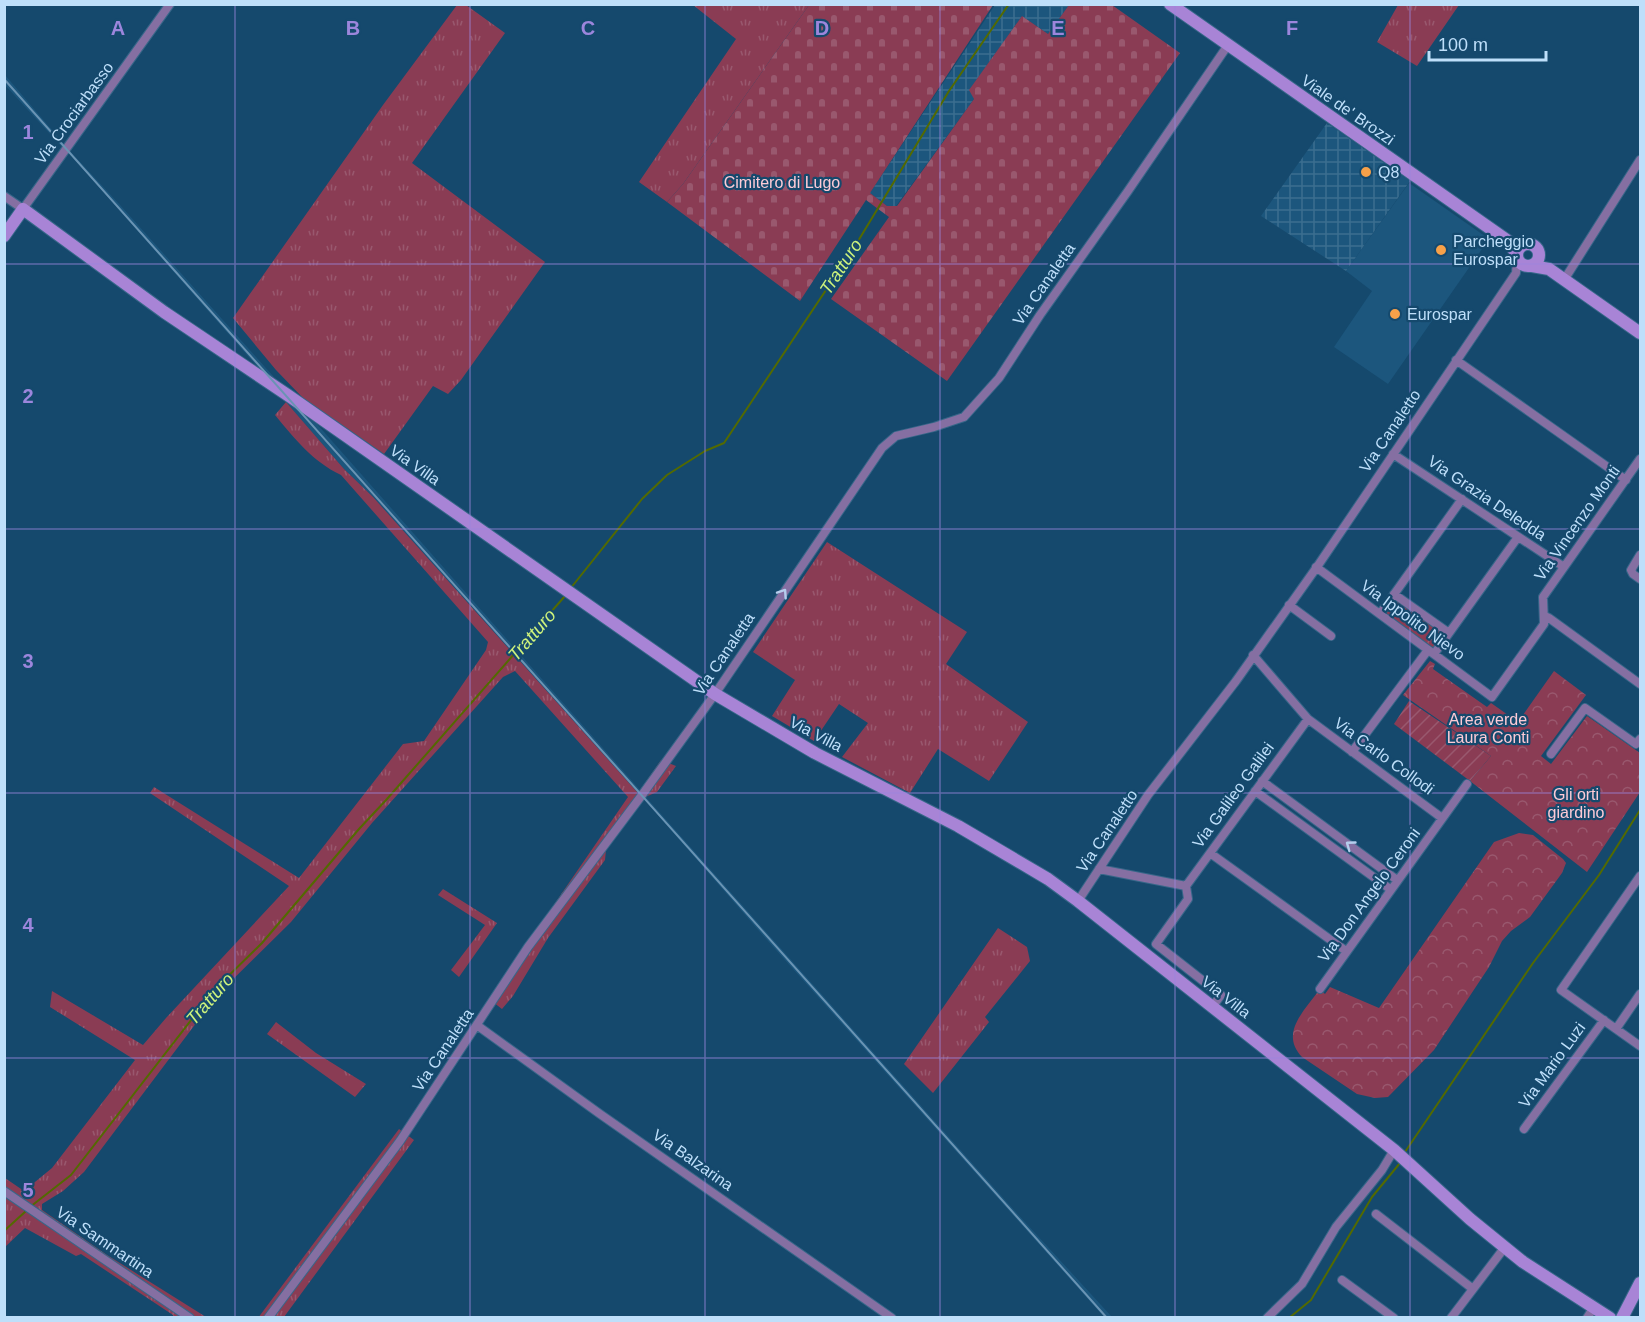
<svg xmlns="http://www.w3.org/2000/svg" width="1645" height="1322" viewBox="0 0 1645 1322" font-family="Arial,sans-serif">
  <defs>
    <pattern id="industrial-grid" width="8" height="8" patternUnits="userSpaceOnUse" patternTransform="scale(1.5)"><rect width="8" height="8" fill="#1c567d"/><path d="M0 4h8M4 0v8" fill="none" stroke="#3b6e90"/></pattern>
    <pattern id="grass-tufts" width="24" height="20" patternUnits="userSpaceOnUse" patternTransform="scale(1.5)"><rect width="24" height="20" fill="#8a3c54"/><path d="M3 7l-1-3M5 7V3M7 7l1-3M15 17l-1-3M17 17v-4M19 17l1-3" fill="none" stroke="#99586e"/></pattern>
    <pattern id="cemetery-stones" width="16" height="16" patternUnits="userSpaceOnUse" patternTransform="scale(1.5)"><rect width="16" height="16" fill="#8a3c54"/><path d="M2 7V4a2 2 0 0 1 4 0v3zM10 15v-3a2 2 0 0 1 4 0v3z" fill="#99586e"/></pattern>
    <pattern id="park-crowns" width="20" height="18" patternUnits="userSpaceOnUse" patternTransform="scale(1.5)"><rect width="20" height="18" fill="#8a3c54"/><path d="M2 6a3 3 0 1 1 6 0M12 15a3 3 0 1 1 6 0" fill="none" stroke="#99586e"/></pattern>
    <pattern id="garden-furrows" width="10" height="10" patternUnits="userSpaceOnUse" patternTransform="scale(1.5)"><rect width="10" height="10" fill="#8a3c54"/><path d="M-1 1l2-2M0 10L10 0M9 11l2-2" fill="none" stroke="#99586e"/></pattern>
  </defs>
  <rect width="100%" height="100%" fill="#15496d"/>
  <path fill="#1c567d" d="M5,75l59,69 -2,3 -57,-62z
    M70,151l50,54 162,181 -14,-7 -199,-226z
    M1409,183l80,56 -101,145 -54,-37 38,-56 -26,-20z
    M286,402l31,22 323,366 -2,3 -265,-296 -29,-28z
    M645,796l369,414 98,107h-8l-344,-385 -117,-134z"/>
  <path fill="url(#industrial-grid)" d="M995,5h74l-21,29 -26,-18 -52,73 4,10 -78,107h-9l-17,-13z
    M1327,123l83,58 -64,90 -85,-55z"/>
  <path fill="url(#grass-tufts)" d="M457,5h9l39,28 -93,130 133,99 -84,118 -13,14 -15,-8 -49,68 -81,-56 -27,-28 -43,-52 150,-213z
    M693,5h116l-126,179 -16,18 -28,-20 97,-143z
    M1398,5h61l-42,61 -40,-24z
    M286,402l58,67 29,28 265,296 23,-33 15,6 -19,26 -14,6 -37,52 -1,10 -57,78 -35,58 -11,13 -13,-10 139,-202 -113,-126 -12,6 -131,146 -81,99 -73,72 -134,178 -21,19 -21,13v6l65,45 99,62h-33v-2l-92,-61 -5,2 -51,-28 -20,19v-69l19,13 28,-23 83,-108 -85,-53 2,-16 91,54 23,-27 123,-132 -139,-93 4,-6 145,91 104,-134 21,-3 62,-91 2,-8 -147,-167c-29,-14 -46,-36 -66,-60z
    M827,542l140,90 -21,32 82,58 -39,59 -51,-32 -28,44 -68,-36 26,-34 -29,-19 -25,37 -42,-25 23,-36 -42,-28z
    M443,889l54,34 -38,54 -8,-7 34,-45 -47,-30z
    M998,928l29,19 3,14 -45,56 4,5 -56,71 -29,-29z
    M276,1022l40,31 50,31 -11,13 -88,-63z
    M399,1129l15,11 -130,177 -26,1z"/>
  <path fill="url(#cemetery-stones)" d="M993,5l-123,188 17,13h10l77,-107 -5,-9 53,-74 26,18 21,-29h43l68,48 -233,328 -116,-82 58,-82 -23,-17 -66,101 -133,-99 16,-18 126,-179z"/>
  <path fill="url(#park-crowns)" d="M1395,597l52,37 -12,15 -50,-37z
    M1430,661l5,3 -2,5 54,38 4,-4 27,19 36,-51 32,24 -45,61 10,8 36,-48 53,37v39l-53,80 -117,-91 21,-25 -88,-61z
    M1519,833l14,2 30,24 3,4 -4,10 -32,44 -19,14 -9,10 -13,26 -55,83 -46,47 -13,1 -18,-4 -55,-37c-23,-24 3,-47 18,-68l5,5 5,-7 49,21 115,-166z"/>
  <path fill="url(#garden-furrows)" d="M1409,701l82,55 -21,25 -76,-57z"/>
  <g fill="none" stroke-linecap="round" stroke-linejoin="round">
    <path stroke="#536a00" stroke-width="2" d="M570,589l72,-90 25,-24 38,-24 19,-8 128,-192 97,-160 60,-87
      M1405,1152l128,-189 66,-88 41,-65
      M30,1207l41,-32 145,-187 46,-45 97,-114 28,-30 178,-203
      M4,1231l22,-20
      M1289,1318l22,-18 61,-103 28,-34"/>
    <g stroke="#376789" stroke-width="10">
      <path id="street" d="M4,196l19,13 147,-205
        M1564,280l76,-120
        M1456,360l170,120
        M1393,454l171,113
        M1640,555l-9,15 2,4 7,5
        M1316,567l176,130 52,-73 -1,-27 97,-138
        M1394,594l55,39
        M1289,605l42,31
        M1380,614l82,-115
        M1545,616l4,2 91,66
        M1434,654l84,-117
        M1253,655l55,64 134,99
        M1352,752l76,-102
        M1551,754l34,-46 51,36 4,-5
        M1262,781l135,99
        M1255,791l135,98
        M1210,853l136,98
        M1099,869l87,17 122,-167
        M1640,876l-79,114 79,56
        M1186,886l2,13 -32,45 65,51 -9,12
        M1078,901l70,-106 88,-114 83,-117 197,-291 1,-14
        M1320,989l147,-205
        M478,1026l122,88 292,204
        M1616,1029l24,-35
        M1524,1129l80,-109
        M4,1191l186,127
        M1376,1214l97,75
        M1342,1280l52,38
        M268,1318l132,-177 128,-194 114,-152 73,-101 167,-246 14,-12 38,-9 30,-10 35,-39 41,-63 88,-124 100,-146
        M1267,1318l35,-34 34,-57 46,-57 12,-20
        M1451,1318l54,-71
        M1587,1318l7,-11"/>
    </g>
    <g stroke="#376789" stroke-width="14">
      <path id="secondary" d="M1170,4l338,237 9,14
        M4,236l19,-27 141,103 125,84 426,298 100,59 143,73 90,53 30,22 316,249 76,69 53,43 87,56
        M1517 255a11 11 0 1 1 22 0a11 11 0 1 1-22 0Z
        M1532,266l17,3 91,64
        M1622,1318l18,-35"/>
    </g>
    <use href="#street" stroke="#856fa2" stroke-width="8"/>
    <use href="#secondary" stroke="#a884d6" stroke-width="12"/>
    <path stroke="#6a94b4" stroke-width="2" d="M4,79l1103,1239"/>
  </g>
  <defs><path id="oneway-chevron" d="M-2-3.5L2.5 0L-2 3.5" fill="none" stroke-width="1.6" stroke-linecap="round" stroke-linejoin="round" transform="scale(1.5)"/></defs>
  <g stroke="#b5ceed">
    <use href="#oneway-chevron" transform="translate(783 593) rotate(-56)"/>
    <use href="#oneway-chevron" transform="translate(1350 845) rotate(-144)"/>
  </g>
  <path fill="none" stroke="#9c86dc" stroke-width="1.5" stroke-opacity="0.55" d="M235,4v1314M470,4v1314M705,4v1314M940,4v1314M1175,4v1314M1410,4v1314M4,264h1636M4,529h1636M4,793h1636M4,1058h1636"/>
  <g fill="#f7a149" stroke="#15496d" stroke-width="2">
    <circle cx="1366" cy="172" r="6"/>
    <circle cx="1441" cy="250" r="6"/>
    <circle cx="1395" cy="314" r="6"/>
  </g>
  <g text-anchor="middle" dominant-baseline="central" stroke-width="4.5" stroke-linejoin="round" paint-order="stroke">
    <g font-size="16" fill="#bedffa" stroke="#15496d">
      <text transform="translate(1348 110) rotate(35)">Viale de' Brozzi</text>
      <text transform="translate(74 113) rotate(-54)">Via Crociarbasso</text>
      <text transform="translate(1044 284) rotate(-55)">Via Canaletta</text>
      <text transform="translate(1390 431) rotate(-56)">Via Canaletto</text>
      <text transform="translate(415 465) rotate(35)">Via Villa</text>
      <text transform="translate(1487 498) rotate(34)">Via Grazia Deledda</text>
      <text transform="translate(1577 523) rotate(-55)">Via Vincenzo Monti</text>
      <text transform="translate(1413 620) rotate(36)">Via Ippolito Nievo</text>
      <text transform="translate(724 654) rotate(-56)">Via Canaletta</text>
      <text transform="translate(816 734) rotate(28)">Via Villa</text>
      <text transform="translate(1384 756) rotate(36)">Via Carlo Collodi</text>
      <text transform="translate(1233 795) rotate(-54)">Via Galileo Galilei</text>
      <text transform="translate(1107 831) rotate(-56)">Via Canaletto</text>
      <text transform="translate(1369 895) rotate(-54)">Via Don Angelo Ceroni</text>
      <text transform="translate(1226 997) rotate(38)">Via Villa</text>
      <text transform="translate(443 1050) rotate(-56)">Via Canaletta</text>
      <text transform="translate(1552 1065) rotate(-54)">Via Mario Luzi</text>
      <text transform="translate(693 1160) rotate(35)">Via Balzarina</text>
      <text transform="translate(105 1242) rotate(34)">Via Sammartina</text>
    </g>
    <g font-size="16" fill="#bedffa" stroke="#15496d" text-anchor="start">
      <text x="1378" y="172">Q8</text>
      <text x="1453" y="241">Parcheggio<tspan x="1453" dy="18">Eurospar</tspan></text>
      <text x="1407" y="314">Eurospar</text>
    </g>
    <g font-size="16" fill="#fecbd6" stroke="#15496d">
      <text x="782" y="182">Cimitero di Lugo</text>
      <text x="1488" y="719">Area verde<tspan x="1488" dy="18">Laura Conti</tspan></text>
      <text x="1576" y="794">Gli orti<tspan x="1576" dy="18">giardino</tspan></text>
    </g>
    <g font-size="18" font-style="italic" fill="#cef37c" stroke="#15496d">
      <text transform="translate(841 267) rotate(-57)">Tratturo</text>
      <text transform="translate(532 635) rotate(-49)">Tratturo</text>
      <text transform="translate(210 999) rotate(-49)">Tratturo</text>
    </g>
  </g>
  <g font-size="20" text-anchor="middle" font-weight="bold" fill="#9c86dc" stroke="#15496d" stroke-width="4.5" stroke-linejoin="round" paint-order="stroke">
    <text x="118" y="35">A</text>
    <text x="353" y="35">B</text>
    <text x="588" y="35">C</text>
    <text x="822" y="35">D</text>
    <text x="1058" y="35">E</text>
    <text x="1292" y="35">F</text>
    <text x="28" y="139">1</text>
    <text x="28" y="403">2</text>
    <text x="28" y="668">3</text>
    <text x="28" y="932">4</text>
    <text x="28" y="1197">5</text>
  </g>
  <rect width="1645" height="1322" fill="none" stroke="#bedffa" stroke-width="12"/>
  <path d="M1429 51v9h117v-9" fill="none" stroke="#bedffa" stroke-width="3"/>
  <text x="1438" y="51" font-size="18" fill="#bedffa" stroke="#15496d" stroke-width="4.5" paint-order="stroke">100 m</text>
</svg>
